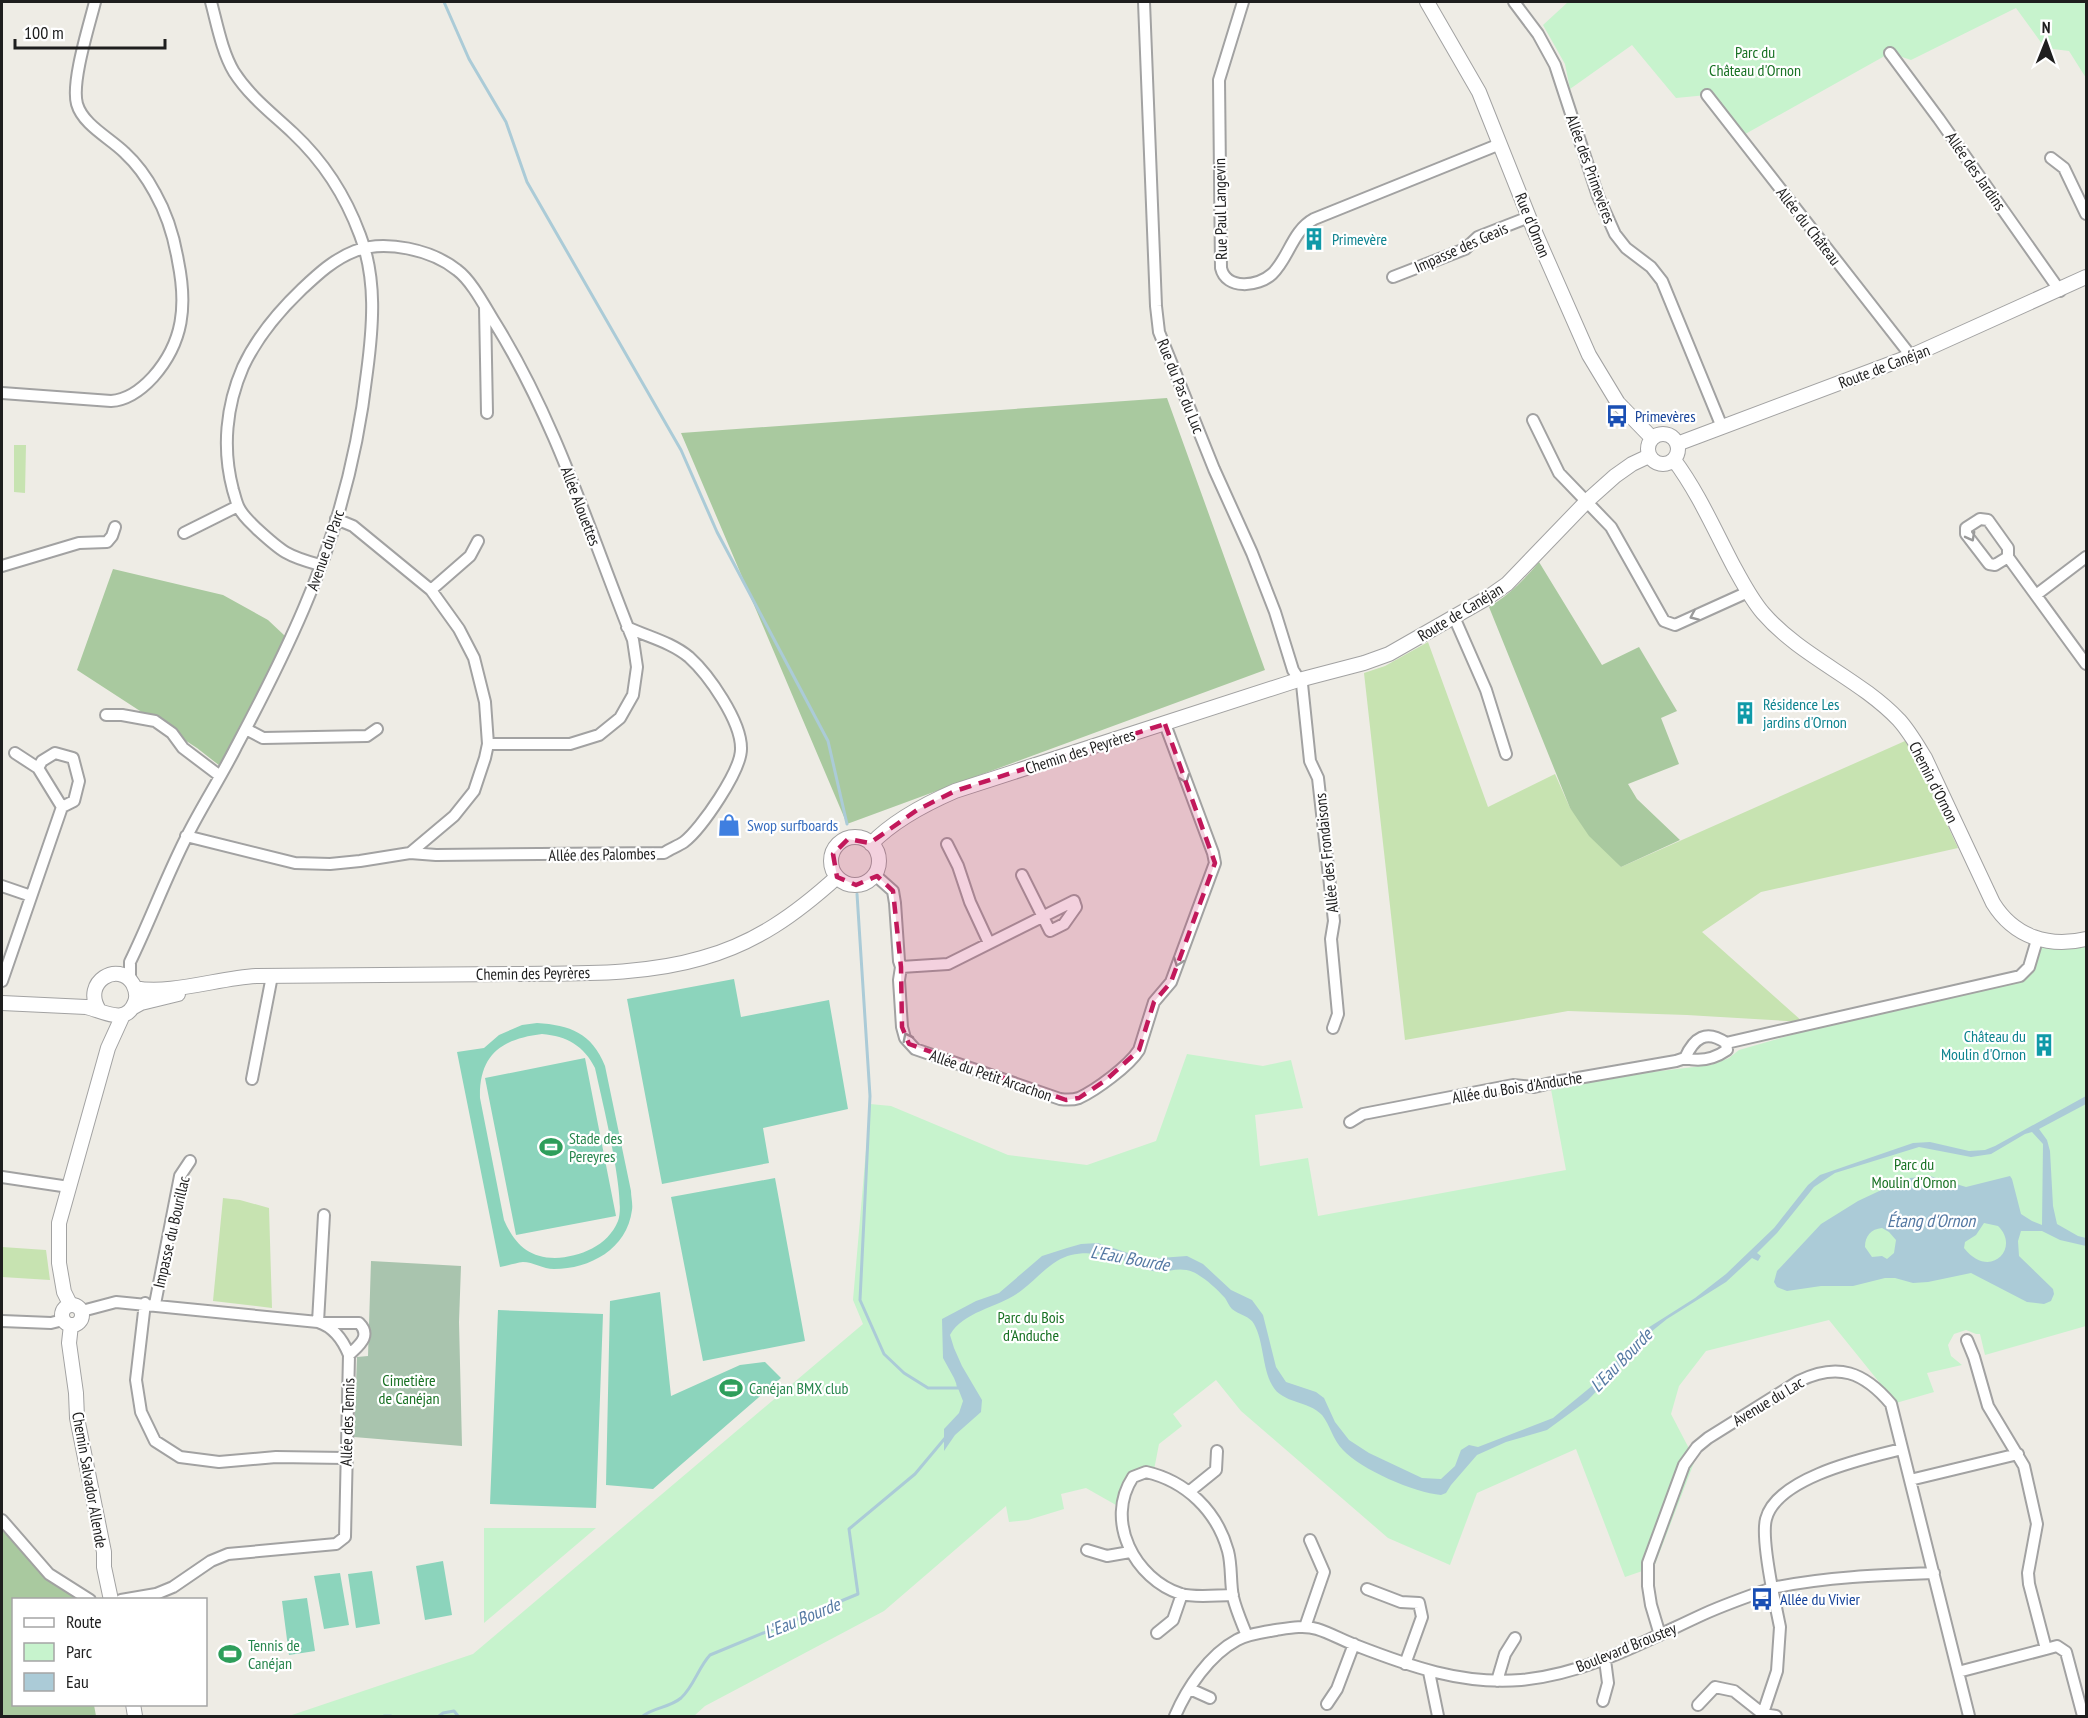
<svg xmlns="http://www.w3.org/2000/svg" width="2088" height="1718" viewBox="0 0 2088 1718" font-family="'PT Sans Narrow',sans-serif">
  <rect width="100%" height="100%" fill="#eeece5"/>
  <path fill="#c7e3b1" d="M14,445h12l-1,48 -11,-1z
    M1428,642l60,165 67,-33 15,34 51,59 284,-126 7,8 46,99 -197,44 -59,40 101,90 -116,-7 -119,-4 -163,29 -41,-367 21,-7z
    M223,1198l17,2 29,8 3,100 -59,-7z
    M2,1247l44,3 4,30 -48,-3z"/>
  <path fill="#a9c99f" d="M1167,398l98,272 -418,154 -166,-391z
    M1539,562l63,103 37,-18 38,64 -16,7 18,46 -51,20 9,15 43,41 -59,27 -32,-31 -19,-28 -81,-201c20,-12 35,-27 50,-45z
    M113,569l110,26 45,25 17,16 -35,74 -30,56 -23,-18 -120,-78z
    M2,1520l23,29 65,50 -76,1v104l80,1 2,11h-94z"/>
  <path fill="#a9c4ae" d="M371,1261l90,5 -2,56 3,124 -108,-9 3,-80 11,-1z"/>
  <path fill="#c7f3cd" d="M1568,2h518v76l-17,-27 -24,-3 -29,-40 -105,52 -21,-7 -150,84 -33,-42 -31,3 -44,-53 -62,44 -5,-25 -22,-39z
    M2086,939v343l-1,12 1,32 -101,29 -5,-21h-4l-10,-4 -12,4 -6,11 3,11 11,9 -35,8 7,19 -38,11 -67,-83 -123,31 -27,35 -8,28 24,46 -41,107 -29,10 -49,-128 -99,44 -27,72 -62,-27 -147,-127 -25,-31 -43,34 9,12 -23,18 -5,26 -15,3 -16,30 -7,2 -30,-17 -25,6 3,15 -36,11 -19,2 -3,-16 -122,105 -179,95 -11,10h-405l184,-62 390,-330 -10,-24 17,-196 21,2 117,49 79,10 69,-24 31,-87 76,12 28,-6 12,48 -48,7 5,51 48,-8 10,58 248,-46 -16,-86 161,-19 18,-7 10,-8 73,-21 208,-53 16,-29z
    M484,1528h112l-112,95z"/>
  <path fill="#8cd4bc" fill-rule="evenodd" d="M734,979l7,38 88,-17 19,109 -85,19 6,35 -107,21 -35,-185z
    M537,1023c33,2 55,10 68,43l26,125c0,6 2,13 1,19 -5,39 -42,59 -78,59 -11,0 -21,-7 -31,-7 -8,1 -16,4 -23,5l-43,-215 27,-4 15,-13 23,-10zM542,1034c25,2 42,12 53,34 6,28 32,132 23,153 -10,25 -38,36 -63,37 -27,0 -41,-15 -51,-38l-24,-122c-1,-43 21,-59 62,-64z
    M585,1058l31,158 -100,19 -31,-157z
    M775,1178l30,163 -102,20 -32,-164z
    M660,1292l11,104 69,-31 25,-3 16,16 -128,111 -47,-4 4,-184z
    M498,1310l105,4 -7,194 -106,-4z
    M443,1561l9,54 -27,5 -9,-54z
    M372,1571l8,53 -24,4 -8,-54z
    M340,1573l9,52 -25,4 -10,-53z
    M307,1598l8,53 -26,4 -7,-54z"/>
  <path fill="#abcbd7" fill-rule="evenodd" d="M2086,1096v8l-47,25 8,11 3,11 3,55 4,18 21,12 8,2v8l-26,-6 -18,-9h-21l-3,10 1,15 34,33 1,5 -3,7 -7,3 -17,-2 -56,-29 -43,9 -15,1 -18,-5h-10l-32,8h-32l-34,5 -10,-4 -3,-5 3,-11 44,-47 37,-23 34,-16 18,-7 20,-2 36,11 44,-11 2,3 9,35 11,7 10,4 1,-81 -11,-12 -7,2 -34,20 -20,3 -52,-10 -84,26 -21,14 -37,46 -20,20 4,3 -3,5 -6,-3 -26,24 -59,37 -26,21 -23,29 -30,31 -41,30 -41,12 -29,13 -26,30 -5,8 -5,2c-26,-2 -81,-26 -98,-45 -10,-10 -13,-25 -21,-35 -14,-15 -40,-11 -50,-30 -10,-18 -8,-43 -18,-61 -4,-8 -15,-9 -22,-15 -3,-3 -5,-8 -7,-11 -8,-9 -18,-18 -28,-24 -19,-11 -31,2 -48,-4 -28,-11 -64,-26 -92,-9 -13,8 -23,20 -35,29 -22,18 -58,20 -72,45l4,13 8,18 20,34 -1,12 -26,23 -11,16v-22l15,-16 4,-12 -9,-23 -11,-20 -1,-39 34,-18 23,-8 43,-37 25,-8 14,-4 17,-1 48,16 41,-3 16,8 28,26 21,10 11,15 13,52 10,15 30,10 8,6 11,24 14,18 20,13 53,25 19,1 14,-13 6,-16 8,-5 9,2 75,-29 45,-37 45,-50 52,-33 31,-24 48,-46 34,-43 12,-10 93,-32 17,-1 39,9 16,-1 10,-4zM1984,1223l14,3c23,22 -8,55 -34,22l1,-6 11,-7zM1882,1228l7,4 7,8 -2,13 -7,6 -5,-3 -10,1 -7,-10c0,-11 6,-18 17,-19z"/>
  <g fill="none" stroke-linecap="round" stroke-linejoin="round">
    <path stroke="#abcbd7" stroke-width="3" d="M444,2l25,57 37,63 21,60 154,268 36,82 111,209 19,83
      M857,894l13,202 -10,204 24,54 20,19 24,15h31l-1,-3
      M384,1716h7
      M439,1716l4,-3 11,-2 4,5
      M643,1716c11,-9 26,-8 38,-18 13,-12 17,-30 29,-43l148,-61 -9,-65 66,-55 31,-37"/>
    <g stroke="#a2a2a2" stroke-width="14">
      <path id="minor" d="M1144,2l12,304 3,26 55,137 38,84 23,59 18,58 9,14 8,77 8,17 16,143 -3,18 7,75 -5,14
        M1243,2l-24,78 2,188c5,22 37,19 51,6 17,-16 20,-43 42,-55l186,-75
        M1514,2l24,32 17,31 43,131 17,38 11,14 25,19 11,14 60,146
        M1890,53l49,66 121,172
        M1707,95l204,261
        M2051,158l13,10 22,46
        M1393,277l72,-28 13,-12 51,-20
        M485,307l2,106
        M2,393l109,8c17,-1 31,-12 42,-24 31,-35 34,-72 25,-116 -4,-24 -11,-47 -23,-68 -8,-15 -18,-29 -30,-40 -15,-15 -42,-28 -48,-49 -6,-22 12,-78 18,-102
        M1533,420l26,53 52,54 53,94 11,4 73,-33
        M184,533l54,-27
        M2008,557l-13,8 -6,-1 -23,-30v-6l14,-9 8,1 20,28v9l78,107
        M320,565c-33,-9 -38,-13 -63,-36 -7,-7 -14,-13 -18,-21 -3,-6 -4,-12 -6,-18 -11,-41 -7,-84 10,-123 14,-30 36,-56 59,-78 16,-15 32,-30 53,-38 30,-12 77,-1 102,19 15,11 28,37 38,53 61,98 95,210 138,317l4,27 -4,28 -13,23 -21,17 -29,9h-82
        M2,566l77,-23 28,-1 5,-6 3,-9
        M431,590l39,-34 8,-15
        M2036,595l50,-38
        M1454,617l32,73 20,64
        M106,715h16l33,6 17,12 11,15 37,28
        M246,729l17,9 104,-2 10,-7
        M15,753l23,15
        M186,836l109,27 35,1 30,-3 50,-8 44,-37 20,-25 11,-33 3,-14 -3,-42 -11,-44 -15,-29 -28,-39 -78,-64 -17,-7
        M947,844l11,22 12,36 19,41
        M410,853l26,2 228,-2c6,-4 14,-7 20,-11 17,-13 58,-72 57,-94 0,-27 -32,-73 -52,-91 -18,-15 -41,-20 -62,-30
        M875,875l18,16 2,12 4,58 2,6 -2,13 3,47 3,11 10,11 145,50c7,1 13,1 19,-1 17,-8 50,-32 60,-48l15,-48 17,-20 44,-119 -2,-10 -48,-129
        M2,886l29,10
        M901,967l47,-3 126,-63 2,6 -12,17 -14,7 -28,-56
        M130,980v-18c20,-41 36,-85 57,-126 15,-30 34,-59 49,-89 24,-45 48,-92 68,-139 32,-74 54,-156 63,-236 6,-46 10,-93 -7,-137 -14,-38 -37,-74 -67,-102 -20,-19 -43,-36 -59,-61 -12,-20 -17,-48 -23,-70
        M2,981l60,-174 12,-6 5,-20 -6,-23 -18,-5 -13,8 -4,7 24,39
        M1685,1058c9,-20 21,-29 41,-15l294,-67 9,-9 8,-27
        M1685,1058c15,4 29,1 42,-8l-1,-7
        M252,1079l20,-103
        M1350,1122l13,-8 150,-29 21,2 21,-5 121,-21 9,-3
        M2,1177l67,10
        M145,1303l-9,77 5,32 14,29 25,16 39,5 57,-5 69,1
        M155,1304l25,-128 10,-15
        M82,1311l34,-9 202,20c16,5 25,18 31,33l-4,182 -9,7 -108,10 -17,7 -38,26 -17,7 -35,6
        M2,1321l49,2 12,-3
        M318,1322l6,-107
        M323,1323h36c13,13 0,22 -10,32
        M1967,1340l7,17 14,49 36,60 13,58 -9,49 1,11 17,65 11,-3 9,6 17,64 3,-1
        M1902,1449c-36,9 -125,28 -136,70 -4,15 3,53 6,69 53,-11 107,-13 162,-15
        M1910,1480l108,-26
        M1190,1491l26,-21 1,-19
        M2,1520l47,54 41,26
        M1087,1550l20,6 23,-4
        M1367,1589l34,13 18,1 3,14 -17,47
        M1233,1595c-16,0 -37,3 -52,-1 -46,-15 -77,-73 -48,-117l13,-5c40,9 71,39 82,79 4,15 2,31 5,46 3,13 9,26 14,39
        M1305,1627l19,-55 -14,-32
        M1157,1633l16,-13 9,-26
        M1660,1635l-9,-30 -3,-19v-23l36,-98 13,-18 11,-9 91,-57c39,-19 65,-9 92,23l78,312
        M1429,1672l9,44
        M1958,1672l88,-23
        M1497,1681l8,-27 10,-16
        M1190,1689l20,9
        M1603,1701l5,-18 -3,-23
        M1327,1704l10,-15 17,-45
        M1698,1705l17,-18 19,4 29,23 13,2
        M1175,1716c12,-28 34,-61 62,-76 11,-6 27,-8 39,-10 13,-2 28,-5 41,-1 13,4 25,11 38,16 54,21 107,40 166,35 66,-6 124,-39 183,-66 22,-10 45,-18 68,-26l8,39 -3,44 -15,45"/>
    </g>
    <g stroke="#a2a2a2" stroke-width="16">
      <path id="tertiary" d="M1427,2l52,90 55,138 55,125 29,48 34,35
        M1648 449a15 15 0 1 1 30 0a15 15 0 1 1-30 0Z
        M1677,444l234,-88 175,-79
        M1674,460c24,32 41,71 60,107 9,16 17,32 29,46 38,44 96,65 136,107 10,11 18,25 26,38l68,145c21,34 56,45 93,36
        M831 861a24 24 0 1 1 48 0a24 24 0 1 1-48 0Z
        M871,844c23,-24 54,-40 84,-53l340,-110 69,-18 25,-9 98,-56 20,-14 80,-83 28,-25 17,-12 17,-8
        M135,988c35,7 84,-10 121,-12 85,-1 170,-2 255,-2 63,-1 130,2 191,-16 54,-15 94,-44 135,-81
        M2,1003l84,4c16,3 40,20 49,-5 2,-5 1,-12 -2,-18 -14,-24 -52,-2 -34,26
        M132,1008l9,-5 37,-9
        M70,1304l-6,-12 -5,-29v-40l49,-175 15,-33
        M62 1315a10 10 0 1 1 20 0a10 10 0 1 1-20 0Z
        M71,1325l-2,18 7,50 1,25 27,134v15l7,33
        M133,1704l2,12"/>
    </g>
    <use href="#minor" stroke="#fff" stroke-width="10"/>
    <use href="#tertiary" stroke="#fff" stroke-width="14"/>
  </g>
  <defs><path id="oneway-chevron" d="M-2-3.5L2.5 0L-2 3.5" fill="none" stroke-width="1.6" stroke-linecap="round" stroke-linejoin="round" transform="scale(1.5)"/></defs>
  <g stroke="#9a9a9a">
    <use href="#oneway-chevron" transform="translate(1971 537) rotate(62)"/>
    <use href="#oneway-chevron" transform="translate(1694 616) rotate(156)"/>
    <use href="#oneway-chevron" transform="translate(1185 779) rotate(69)"/>
    <use href="#oneway-chevron" transform="translate(1178 962) rotate(110)"/>
    <use href="#oneway-chevron" transform="translate(907 1037) rotate(-117)"/>
  </g>
  <path fill="#c2185b" fill-opacity="0.2" stroke="#c2185b" stroke-width="4.5" stroke-dasharray="12 8" stroke-linejoin="round" d="M1165,724l50,139 -44,119 -17,20 -15,48 -33,30 -27,18 -13,2 -157,-56 -7,-17 -1,-60 -8,-76 -16,-15 -21,9 -19,-8 -4,-23 15,-15 22,4 47,-33 38,-19z"/>
  <defs>
    <g id="building-bare" transform="scale(1.8)"><path d="M-4-6H4V6H1V3H-1V6H-4ZM-2.5-4.3h1.7v1.8h-1.7ZM.8-4.3h1.7v1.8H.8ZM-2.5-1h1.7V.8h-1.7ZM.8-1h1.7V.8H.8Z" fill="#0f9aa8" stroke="#fff" stroke-width="2.5" paint-order="stroke"/></g>
    <g id="bus-bare" transform="scale(1.8)"><path d="M-5-6H5V4H4V6H2V4H-2V6H-4V4H-5ZM-3.5-4V0h7V-4ZM-3.5 1.2v1.5H-2V1.2ZM2 1.2v1.5H3.5V1.2Z" fill="#1a4fb4" stroke="#fff" stroke-width="2.5" paint-order="stroke"/></g>
    <g id="shop-bare" transform="scale(1.8)"><path d="M-5-2.5h2.3a2.7 3.5 0 0 1 5.4 0H5L5.5 6h-11ZM-1.5-2.5h3a1.5 2.3 0 0 0-3 0Z" fill="#3f7fe0" stroke="#fff" stroke-width="2.5" paint-order="stroke"/></g>
    <g id="stadium-bare" transform="scale(1.8)"><path d="M0-5a6.5 5 0 1 0 0 10a6.5 5 0 1 0 0-10ZM-3.5-1.8h7v3.6h-7Z" fill="#2e9e5b" stroke="#fff" stroke-width="2.5" paint-order="stroke"/></g>
  </defs>
  <g fill-rule="evenodd">
    <use href="#building-bare" x="1314" y="239"/>
    <use href="#bus-bare" x="1617" y="416"/>
    <use href="#building-bare" x="1745" y="713"/>
    <use href="#shop-bare" x="729" y="825"/>
    <use href="#building-bare" x="2044" y="1045"/>
    <use href="#stadium-bare" x="551" y="1147"/>
    <use href="#stadium-bare" x="731" y="1388"/>
    <use href="#bus-bare" x="1762" y="1599"/>
    <use href="#stadium-bare" x="230" y="1654"/>
  </g>
  <g text-anchor="middle" dominant-baseline="central" stroke-width="4.5" stroke-linejoin="round" paint-order="stroke">
    <g font-size="16" fill="#187123" stroke="#fff">
      <text x="1755" y="52">Parc du<tspan x="1755" dy="18">Château d'Ornon</tspan></text>
      <text x="1914" y="1164">Parc du<tspan x="1914" dy="18">Moulin d'Ornon</tspan></text>
      <text x="1031" y="1317">Parc du Bois<tspan x="1031" dy="18">d'Anduche</tspan></text>
      <text x="409" y="1380">Cimetière<tspan x="409" dy="18">de Canéjan</tspan></text>
    </g>
    <g font-size="16" fill="#1e1e1e" stroke="#fff">
      <text transform="translate(1591 169) rotate(70)">Allée des Primevères</text>
      <text transform="translate(1976 171) rotate(55)">Allée des Jardins</text>
      <text transform="translate(1220 209) rotate(-91)">Rue Paul Langevin</text>
      <text transform="translate(1533 225) rotate(68)">Rue d'Ornon</text>
      <text transform="translate(1809 226) rotate(52)">Allée du Château</text>
      <text transform="translate(1461 247) rotate(-24)">Impasse des Geais</text>
      <text transform="translate(1884 366) rotate(-21)">Route de Canéjan</text>
      <text transform="translate(1181 386) rotate(68)">Rue du Pas du Luc</text>
      <text transform="translate(581 506) rotate(69)">Allée Alouettes</text>
      <text transform="translate(325 550) rotate(-71)">Avenue du Parc</text>
      <text transform="translate(1460 612) rotate(-31)">Route de Canéjan</text>
      <text transform="translate(1080 751) rotate(-18)">Chemin des Peyrères</text>
      <text transform="translate(1934 782) rotate(63)">Chemin d'Ornon</text>
      <text transform="translate(1326 853) rotate(-96)">Allée des Frondaisons</text>
      <text transform="translate(602 854) rotate(-1)">Allée des Palombes</text>
      <text transform="translate(533 973) rotate(-1)">Chemin des Peyrères</text>
      <text transform="translate(991 1075) rotate(19)">Allée du Petit Arcachon</text>
      <text transform="translate(1517 1087) rotate(-9)">Allée du Bois d'Anduche</text>
      <text transform="translate(171 1232) rotate(-77)">Impasse du Bourillac</text>
      <text transform="translate(1768 1401) rotate(-31)">Avenue du Lac</text>
      <text transform="translate(347 1422) rotate(-88)">Allée des Tennis</text>
      <text transform="translate(90 1480) rotate(80)">Chemin Salvador Allende</text>
      <text transform="translate(1626 1647) rotate(-22)">Boulevard Broustey</text>
    </g>
    <g font-size="16" fill="#0d838f" stroke="#fff" text-anchor="start">
      <text x="1332" y="239">Primevère</text>
      <text x="1763" y="704">Résidence Les<tspan x="1763" dy="18">jardins d'Ornon</tspan></text>
      <text x="2026" y="1036" text-anchor="end">Château du<tspan x="2026" dy="18">Moulin d'Ornon</tspan></text>
    </g>
    <g font-size="16" fill="#164399" stroke="#fff" text-anchor="start">
      <text x="1635" y="416">Primevères</text>
      <text x="1780" y="1599">Allée du Vivier</text>
    </g>
    <g font-size="16" fill="#366cbe" stroke="#fff" text-anchor="start">
      <text x="747" y="825">Swop surfboards</text>
    </g>
    <g font-size="16" fill="#27864d" stroke="#fff" text-anchor="start">
      <text x="569" y="1138">Stade des<tspan x="569" dy="18">Pereyres</tspan></text>
      <text x="749" y="1388">Canéjan BMX club</text>
      <text x="248" y="1645">Tennis de<tspan x="248" dy="18">Canéjan</tspan></text>
    </g>
    <g font-size="18" font-style="italic" fill="#5579a3" stroke="#fff">
      <text x="1931" y="1220">Étang d'Ornon</text>
      <text transform="translate(1130 1258) rotate(10)">L'Eau Bourde</text>
      <text transform="translate(1621 1360) rotate(-46)">L'Eau Bourde</text>
      <text transform="translate(802 1618) rotate(-22)">L'Eau Bourde</text>
    </g>
  </g>
  <rect width="2088" height="1718" fill="none" stroke="#1e1e1e" stroke-width="6"/>
  <rect x="12" y="1598" width="195" height="108" fill="#ffffff" stroke="#a5a5a5" stroke-width="1.5"/>
  <rect x="24" y="1618" width="30" height="9" fill="#ffffff" stroke="#a5a5a5" stroke-width="1.5"/>
  <text x="66" y="1628" font-size="18" fill="#1e1e1e">Route</text>
  <rect x="24" y="1643" width="30" height="18" fill="#c7f3cd" stroke="#a5a5a5" stroke-width="1.5"/>
  <text x="66" y="1658" font-size="18" fill="#1e1e1e">Parc</text>
  <rect x="24" y="1673" width="30" height="18" fill="#abcbd7" stroke="#a5a5a5" stroke-width="1.5"/>
  <text x="66" y="1688" font-size="18" fill="#1e1e1e">Eau</text>
  <g transform="translate(2046 42) rotate(1)" stroke="#ffffff" stroke-width="4.5" paint-order="stroke">
  <path d="M0-4.5L10 22L0 15L-10 22Z" fill="#1e1e1e"/>
  <text y="-9" font-size="16" font-weight="bold" text-anchor="middle" fill="#1e1e1e">N</text>
  </g>
  <path d="M15 39v9h150v-9" fill="none" stroke="#1e1e1e" stroke-width="3"/>
  <text x="24" y="39" font-size="18" fill="#1e1e1e" stroke="#ffffff" stroke-width="4.5" paint-order="stroke">100 m</text>
</svg>
